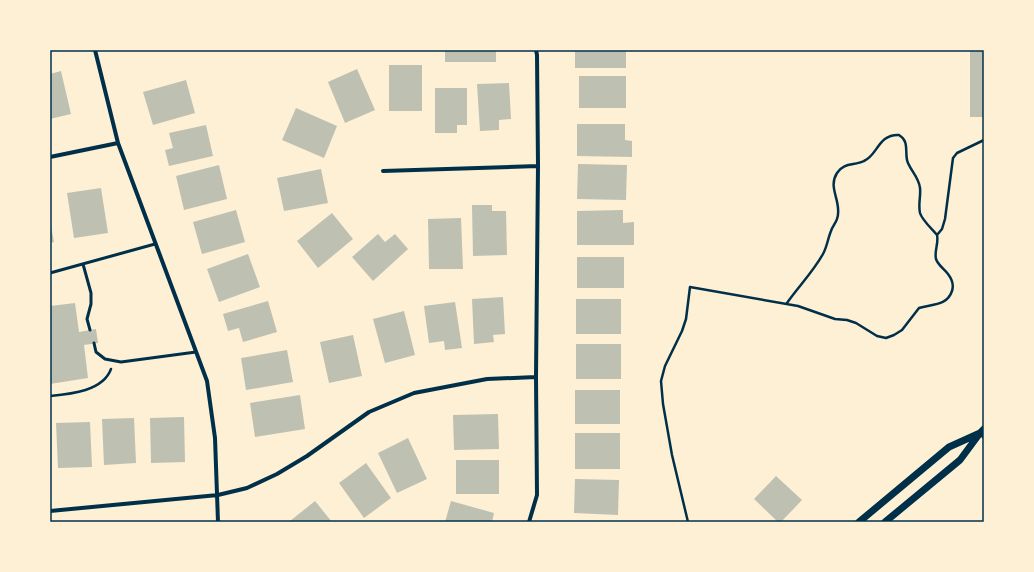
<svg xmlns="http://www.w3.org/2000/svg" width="1034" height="572" viewBox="0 0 1034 572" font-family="'Source Sans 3',sans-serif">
  <rect width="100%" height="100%" fill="#fdf0d5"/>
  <path fill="#bec0b2" d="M445,50h51v12h-51z
    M575,50h51v18h-51z
    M970,50h14v67h-14z
    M389,65h33v46h-33z
    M357,69l18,41 -30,13 -17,-41z
    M61,71l10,43 -21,5v-45z
    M579,76h47v32h-47z
    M186,80l9,33 -42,12 -10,-33z
    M509,83l2,36 -12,1v10l-19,1 -3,-47z
    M435,88h32v37h-10v8h-22z
    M296,108l41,18 -13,32 -42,-18z
    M577,124h48v16l7,1v16l-55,-1z
    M206,125l7,31 -44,10 -4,-16 8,-2 -4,-15z
    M578,164l49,1 -1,35 -49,-1z
    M219,165l8,34 -43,11 -8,-34z
    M321,169l7,34 -44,8 -7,-33z
    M101,188l7,45 -34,5 -7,-45z
    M472,205h20v6h14l1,44 -34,1z
    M236,210l9,32 -43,12 -9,-32z
    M623,210v13l11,-1v23h-57v-34z
    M332,213l21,26 -35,29 -21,-27z
    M461,218l2,51h-34l-1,-50z
    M50,221l4,21 -4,1z
    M378,234l7,8 10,-8 13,15 -35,32 -21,-24z
    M248,254l12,33 -41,15 -12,-33z
    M577,257h47v31h-47z
    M503,297l2,37 -12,1 1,7 -20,2 -2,-45z
    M576,299h45v35h-45z
    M268,301l9,31 -34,10 -4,-14 -11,3 -5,-17z
    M455,302l7,46 -17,2 -1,-9 -15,2 -5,-37z
    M75,303l4,29 17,-3 2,14 -14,2 4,33 -38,6v-78z
    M404,311l11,44 -30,8 -12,-44z
    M353,335l9,41 -33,7 -9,-41z
    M576,344h45v35h-45z
    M287,350l6,32 -47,8 -5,-32z
    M575,390h45v34h-45z
    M300,395l5,34 -50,8 -5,-34z
    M498,414l1,35 -45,1 -1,-35z
    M184,417l1,45 -34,1 -1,-45z
    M134,418l2,45 -32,2 -2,-46z
    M90,422l2,45 -34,1 -2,-45z
    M575,433h45v36h-45z
    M408,438l19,41 -30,14 -19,-40z
    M456,460h43v34h-43z
    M366,463l25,35 -27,20 -25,-35z
    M776,476l26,24 -21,22h-3l-24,-23z
    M575,479l44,1 -1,35 -44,-2z
    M315,501l17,21h-40l-2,-1z
    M451,501l43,12 -2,9h-47z"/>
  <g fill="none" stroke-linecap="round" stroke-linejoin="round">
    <path stroke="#003049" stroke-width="2.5" d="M787,303c12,-17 26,-31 36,-49 4,-7 5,-16 8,-23 2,-6 7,-10 7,-17 2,-15 -10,-27 -1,-41 7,-11 17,-7 27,-12 14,-6 14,-27 35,-26 10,6 6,15 8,25 2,9 12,17 13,28 1,8 -2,16 0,25 2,7 12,16 17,22
      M50,396c21,-2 53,-5 61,-27
      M688,522l-16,-67 -9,-51 -2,-23 4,-15 17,-35 4,-12 4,-32 108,19 37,13 12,1 9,3 21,13 9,2 8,-3 8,-5 17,-22c13,-4 28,-2 33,-17 2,-6 -1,-13 -4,-17 -4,-5 -10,-9 -12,-15 -2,-8 3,-16 1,-24l5,-6 3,-10 8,-61 4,-5 27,-13"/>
    <path stroke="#003049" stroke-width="3" d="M83,264l8,29v11l-4,15 3,11
      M50,273l105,-29
      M94,343l2,9 9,7 16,3 75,-10
      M980,433l4,5"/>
    <path stroke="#003049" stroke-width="4" d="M95,50l23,93 89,238 8,57 3,84
      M50,157l68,-14
      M383,171l155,-5
      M50,511l168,-16 29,-7 30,-14 30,-18 62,-44 45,-19 73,-14 49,-2
      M529,522l8,-27 -1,-118 2,-211 -1,-111 -1,-5"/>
    <path stroke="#003049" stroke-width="7" d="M859,522l90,-75 31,-14
      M885,522l75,-62 20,-27 4,-4"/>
  </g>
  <rect width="1034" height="572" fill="none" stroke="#fdf0d5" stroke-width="102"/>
  <rect x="51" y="51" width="932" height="470" fill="none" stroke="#003049" stroke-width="1.5"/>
</svg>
